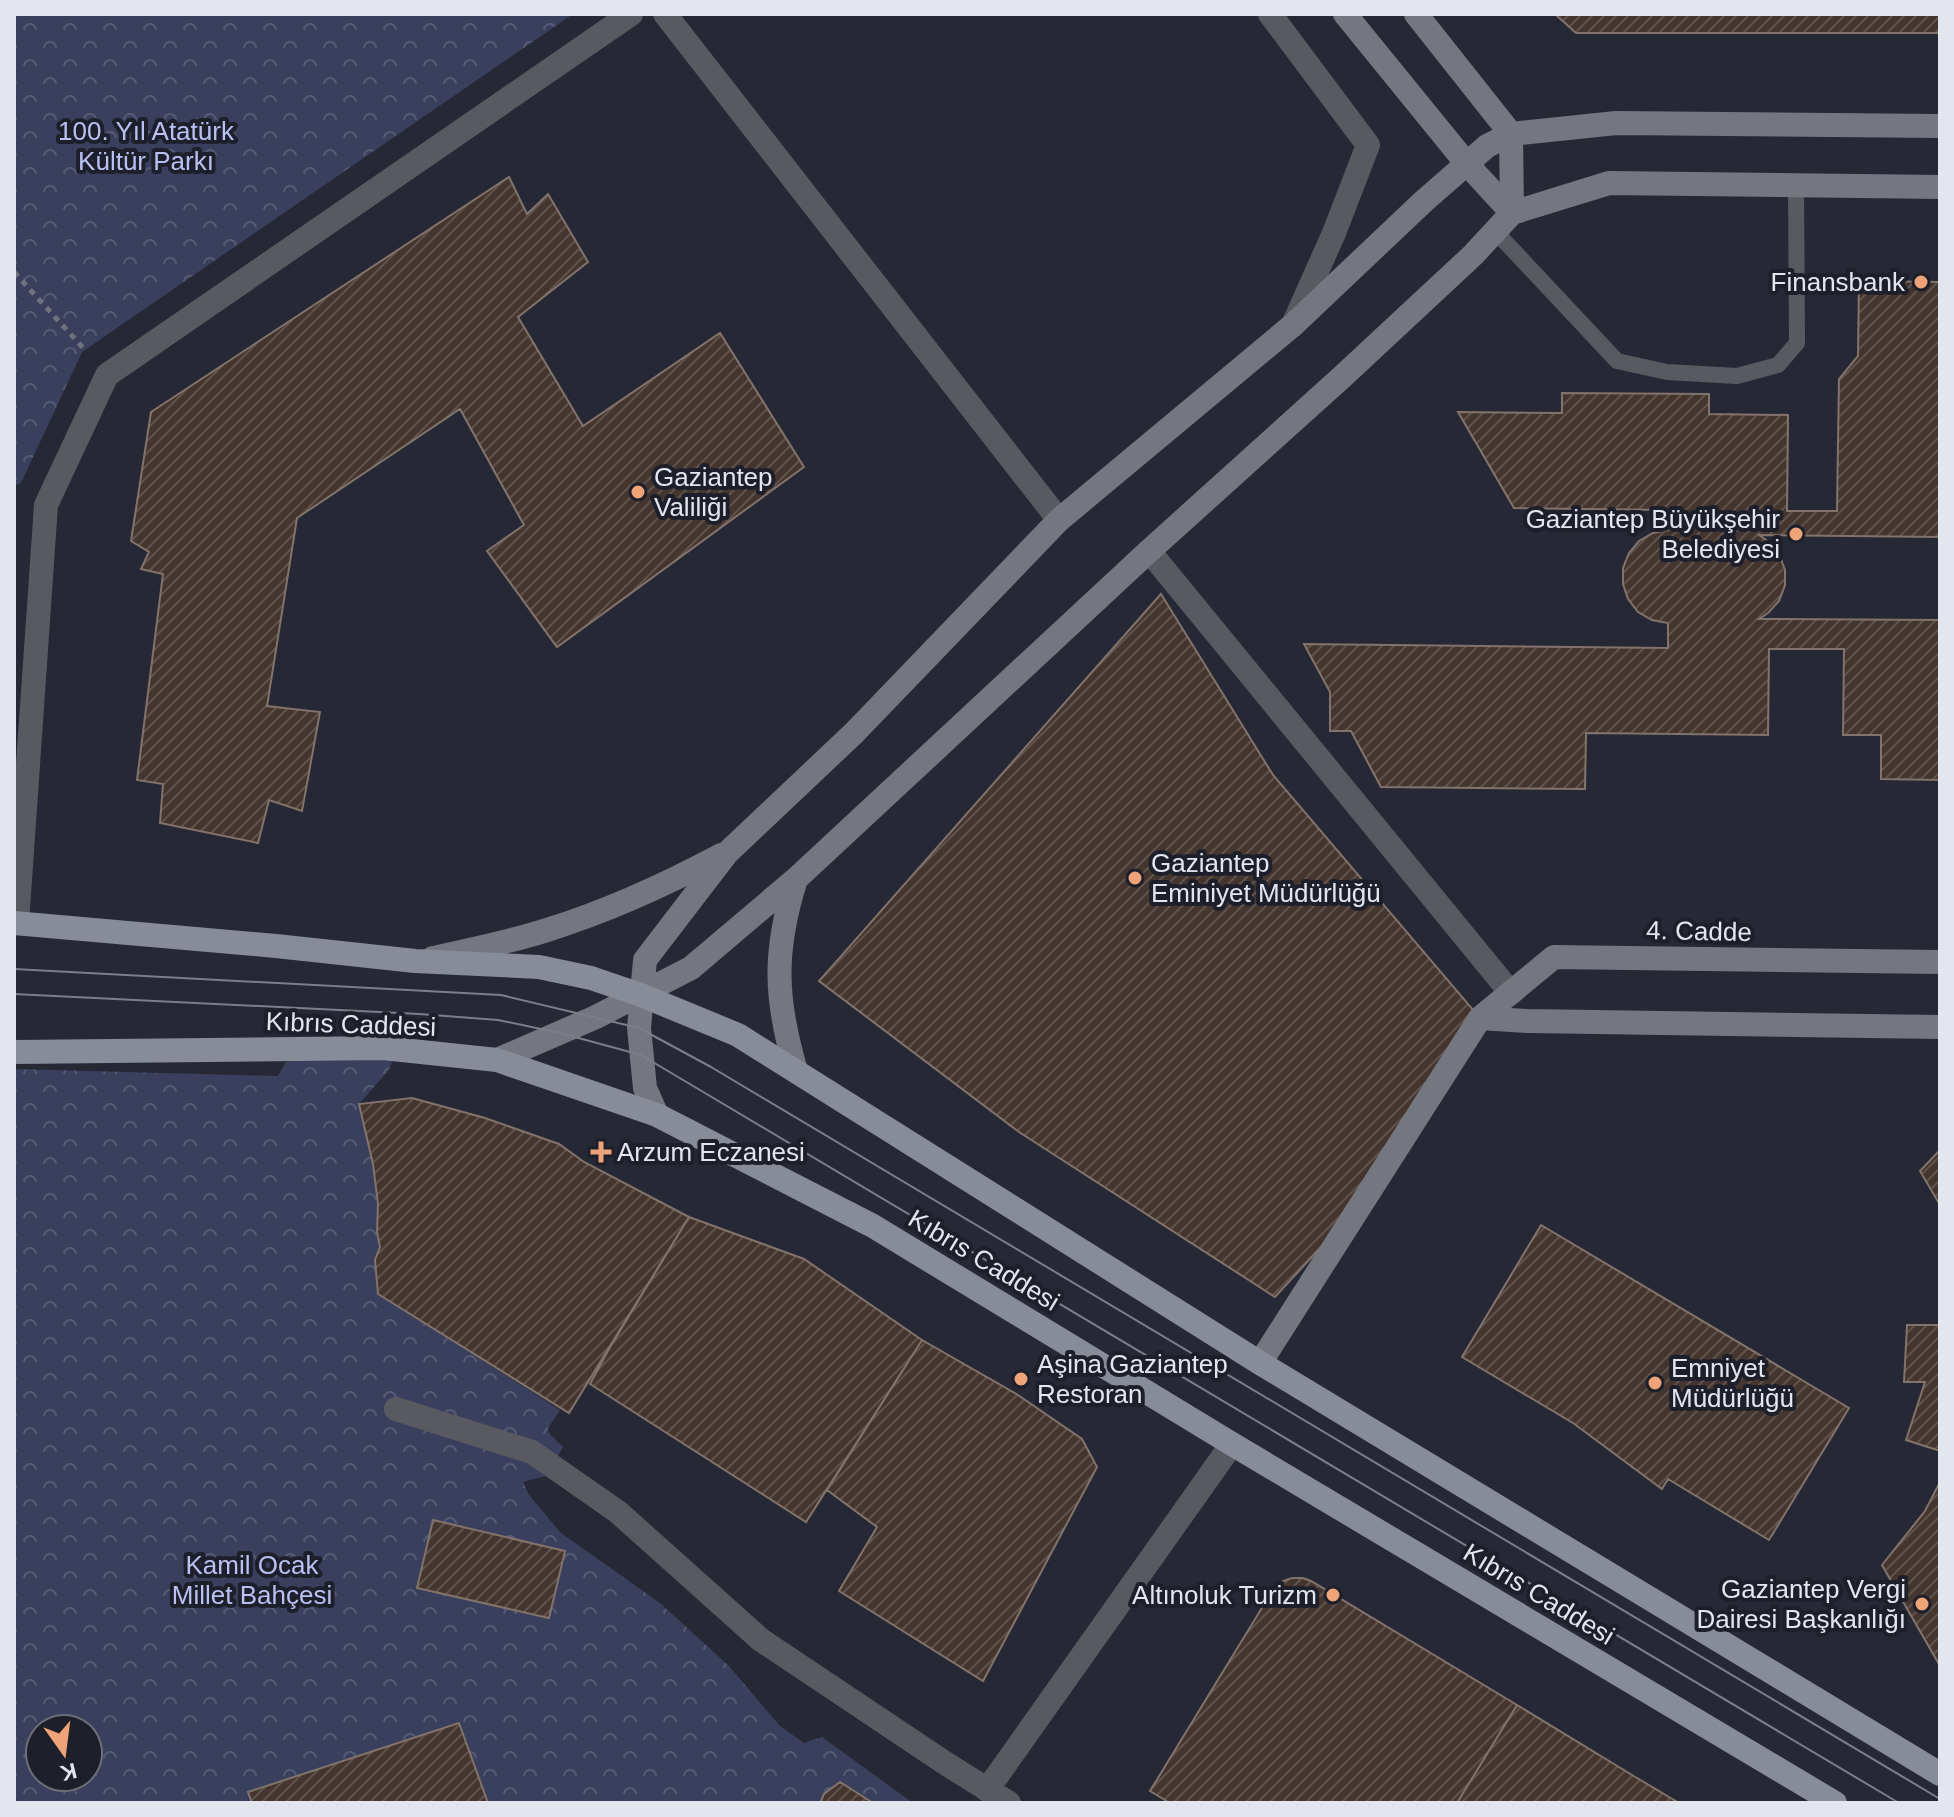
<svg xmlns="http://www.w3.org/2000/svg" width="1954" height="1817" viewBox="0 0 1954 1817" font-family="Helvetica,sans-serif">
  <defs>
    <pattern id="park-crowns" width="20" height="18" patternUnits="userSpaceOnUse" patternTransform="scale(2)"><rect width="20" height="18" fill="#3a3f5d"/><path d="M2 6a3 3 0 1 1 6 0M12 15a3 3 0 1 1 6 0" fill="none" stroke="#565b75"/></pattern>
    <pattern id="building-hatch" width="6" height="6" patternUnits="userSpaceOnUse" patternTransform="scale(2)"><rect width="6" height="6" fill="#44362f"/><path d="M-1 1l2-2M0 6l6-6M5 7l2-2" fill="none" stroke="#5f534d"/></pattern>
  </defs>
  <rect width="100%" height="100%" fill="#262835"/>
  <path fill="url(#park-crowns)" fill-rule="evenodd" d="M14,14h559l-491,338 -61,131 -7,3z
    M395,1053l-6,17 -30,34 14,60 5,40 -1,28 3,15 -5,13 3,34 182,116 -12,18 1,5 14,14 -6,11 -23,-2 19,18 -30,8 6,13 32,38 99,70 69,63 51,60 24,17 18,-6 91,66h-899v-734l264,7 7,-13 17,-8zM40,1729h48v48h-48z"/>
  <path fill="url(#building-hatch)" stroke="#82736b" stroke-width="2" d="M1555,14h385v19h-364z
    M509,177l18,37 21,-20 40,68 -70,55 65,109 137,-93 84,134 -247,180 -70,-96 37,-26 -64,-116 -163,109 -30,188 53,6 -18,99 -33,-11 -11,43 -98,-20 3,-39 -26,-4 26,-206 -22,-5 8,-17 -18,-11 20,-129z
    M1859,281l81,1v255l-181,-2 10,7 10,12 6,16v15l-6,16 -11,12 -9,6 181,1v160l-59,-1v-44h-38l1,-86h-75l-1,86 -182,-2 -1,56 -204,-2 -30,-56h-21v-39l-26,-48 364,4v-25l-16,-3 -14,-8 -10,-13 -5,-15v-16l6,-15 10,-12 14,-8 16,-3v-20l-155,-2 -56,-96 104,1v-20l147,1v20l79,1 -1,96h50l2,-132 19,-23z
    M1161,594l112,181 207,243 -113,179 -92,100 -256,-165 -200,-151z
    M412,1098l73,20 74,26 25,18 105,55 -120,196 -191,-119 -3,-34 5,-13 -3,-15 1,-28 -5,-40 -14,-60z
    M1940,1150v55l-20,-34z
    M689,1217l115,42 118,81 -116,182 -216,-138 19,-35z
    M1541,1225l308,183 -80,132 -101,-61 -6,10 -89,-66 -111,-66z
    M1907,1325h33v126l-34,-11 19,-58h-21z
    M922,1340l96,55 64,44 15,28 -114,214 -144,-90 38,-64 -50,-37z
    M1940,1482v184l-58,-101 43,-54z
    M433,1520l132,31 -16,67 -132,-30z
    M1292,1578h11l8,3 206,124 -60,98h-287l-20,-12 121,-198 12,-12z
    M1517,1705l120,73 42,25h-222z
    M459,1723l29,80h-236l-4,-11z
    M840,1782l33,21h-53l4,-9z"/>
  <g fill="none" stroke-linecap="round" stroke-linejoin="round">
    <path stroke="#6f717d" stroke-width="5" stroke-dasharray="6 6" stroke-linecap="butt" d="M14,272l71,78"/>
    <path stroke="#595a61" stroke-width="16" d="M1495,231l122,130 50,11 70,4 41,-11 19,-22 -1,-158"/>
    <path stroke="#595a61" stroke-width="24" d="M665,14l394,506
      M1270,14l98,131 -34,88 -41,92
      M1149,551l362,442
      M17,923l29,-418 61,-130 524,-361
      M396,1409l136,43 86,60 143,128 184,123 64,40
      M987,1790l245,-346"/>
    <path stroke="#747680" stroke-width="24" d="M1345,14l122,150 45,49
      M1416,14l95,120 1,79
      M433,958c38,-8 77,-16 114,-28 61,-19 118,-45 174,-75
      M1480,1018l74,-61 386,5
      M497,1060l99,-43 95,-49 105,-89 353,-328 193,-174 131,-122 39,-42 97,-30 331,4
      M796,1071c-21,-72 -23,-119 0,-192
      M657,1115l-12,-27 -6,-60 6,-68 82,-107 127,-120 205,-213 234,-195 131,-124 63,-55 24,-12 105,-11 324,3
      M1260,1363l220,-345 47,3 413,6"/>
    <path stroke="#888b98" stroke-width="24" d="M14,923l262,23 139,15 124,6 52,11 50,17 97,40 522,328 680,411
      M14,1052l369,-4 114,12 160,55 216,111 359,218 603,359"/>
    <path stroke="#7c7e89" stroke-width="2" d="M14,969l487,26 138,33 72,39 1229,732
      M14,994l405,20 79,6 62,13 81,22 1258,748"/>
  </g>
  <g fill="#efa378" stroke="#1d1f2b" stroke-width="3">
    <circle cx="1921" cy="282" r="8"/>
    <circle cx="638" cy="492" r="8"/>
    <circle cx="1796" cy="534" r="8"/>
    <circle cx="1135" cy="878" r="8"/>
    <path d="M597 1140h8v8h8v8h-8v8h-8v-8h-8v-8h8z"/>
    <circle cx="1021" cy="1379" r="8"/>
    <circle cx="1655" cy="1383" r="8"/>
    <circle cx="1333" cy="1595" r="8"/>
    <circle cx="1922" cy="1604" r="8"/>
  </g>
  <g text-anchor="middle" dominant-baseline="central" stroke-width="8" stroke-linejoin="round" paint-order="stroke">
    <g font-size="26" fill="#b9c1f3" stroke="#1d1f2b">
      <text x="146" y="131">100. Yıl Atatürk<tspan x="146" dy="30">Kültür Parkı</tspan></text>
      <text x="252" y="1565">Kamil Ocak<tspan x="252" dy="30">Millet Bahçesi</tspan></text>
    </g>
    <g font-size="26" fill="#e4e6ef" stroke="#1d1f2b" text-anchor="start">
      <text x="1905" y="282" text-anchor="end">Finansbank</text>
      <text x="654" y="477">Gaziantep<tspan x="654" dy="30">Valiliği</tspan></text>
      <text x="1780" y="519" text-anchor="end">Gaziantep Büyükşehir<tspan x="1780" dy="30">Belediyesi</tspan></text>
      <text x="1151" y="863">Gaziantep<tspan x="1151" dy="30">Eminiyet Müdürlüğü</tspan></text>
      <text x="617" y="1152">Arzum Eczanesi</text>
      <text x="1037" y="1364">Aşina Gaziantep<tspan x="1037" dy="30">Restoran</tspan></text>
      <text x="1671" y="1368">Emniyet<tspan x="1671" dy="30">Müdürlüğü</tspan></text>
      <text x="1906" y="1589" text-anchor="end">Gaziantep Vergi<tspan x="1906" dy="30">Dairesi Başkanlığı</tspan></text>
      <text x="1317" y="1595" text-anchor="end">Altınoluk Turizm</text>
    </g>
    <g font-size="26" fill="#e4e6ef" stroke="#1d1f2b">
      <text transform="translate(1699 931) rotate(1)">4. Cadde</text>
      <text transform="translate(351 1024) rotate(2)">Kıbrıs Caddesi</text>
      <text transform="translate(984 1260) rotate(31)">Kıbrıs Caddesi</text>
      <text transform="translate(1539 1594) rotate(31)">Kıbrıs Caddesi</text>
    </g>
  </g>
  <rect width="1954" height="1817" fill="none" stroke="#e4e6ef" stroke-width="32"/>
  <g transform="translate(64 1753) rotate(166)"><circle r="38" fill="#1d1f2b" stroke="#6d6f79" stroke-width="2"/>
  <path d="M0-6L14 30L0 20L-14 30Z" fill="#efa378"/>
  <text y="-12" font-size="22" font-weight="bold" text-anchor="middle" fill="#e4e6ef">K</text>
  </g>
</svg>
